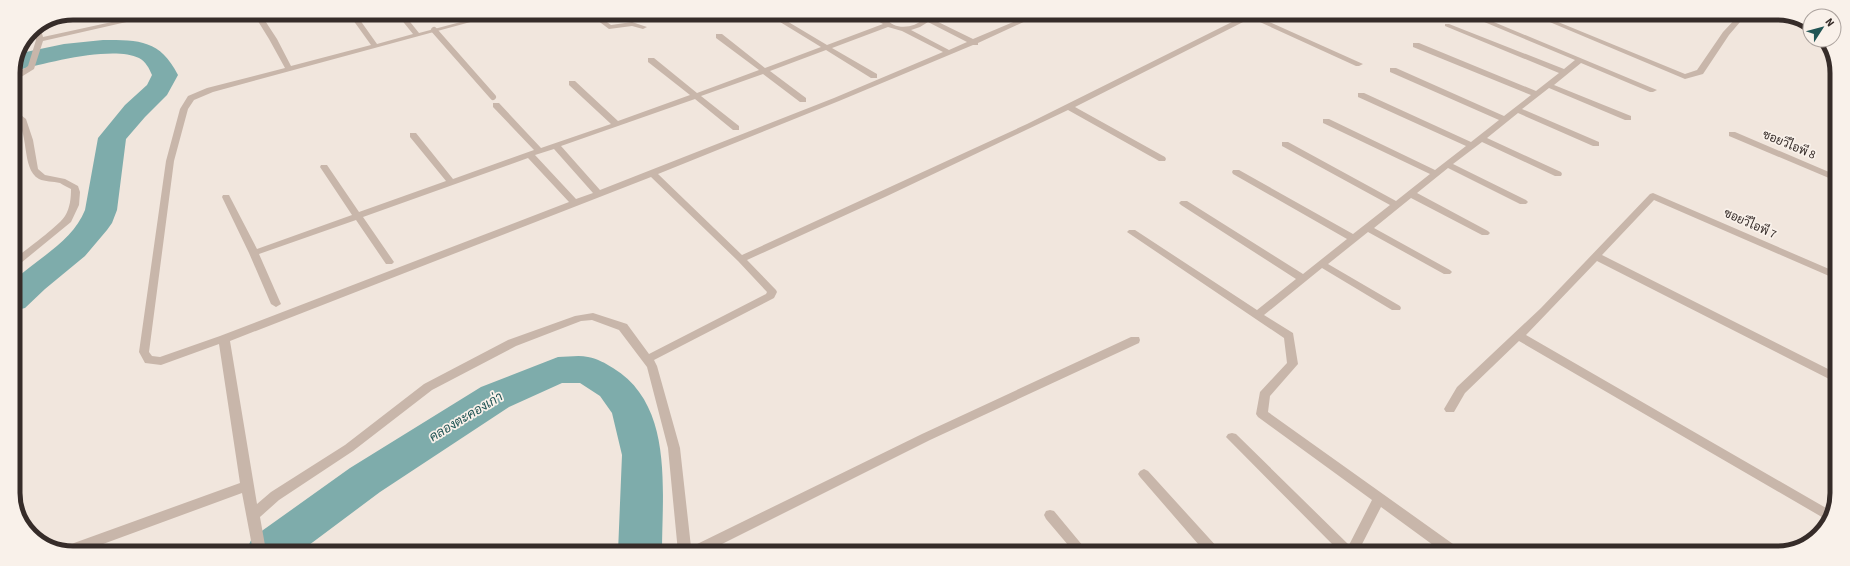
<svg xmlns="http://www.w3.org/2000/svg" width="1850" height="566" viewBox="0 0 1850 566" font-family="'Source Sans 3',Sarabun,sans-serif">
  <rect width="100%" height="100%" fill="#f1e6dd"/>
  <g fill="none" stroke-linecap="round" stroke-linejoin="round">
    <path fill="#7eacab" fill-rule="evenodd" d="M103,40c37,0 57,0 75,35l-11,20 -22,22 -19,22 -9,71 -5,13 -5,7 -22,26 -40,33 -20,19 -12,3v-30c24,-22 60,-40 72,-71l13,-72 27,-33 22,-20 5,-10c-3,-7 -6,-13 -13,-17 -26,-13 -93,5 -121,12l-3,-1 6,-16 43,-9z
      M558,357c10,0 21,-2 30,0 10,2 17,6 25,11 61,37 49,122 49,184h-44l4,-97 -10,-42 -12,-17 -20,-13h-18l-53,24 -129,85 -79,59h-55l6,-13 98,-70 131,-81z"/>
    <path stroke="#c8b6aa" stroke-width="6" d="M434,30l59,67"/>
    <path fill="#c8b6aa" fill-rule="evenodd" d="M153,13h13l-123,28 -9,28 -21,13v-6l15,-10 8,-26 -2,-11 6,-3 3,11z
      M253,13h7l17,26 14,27 80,-21 -23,-32h7l22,31 36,-10 -17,-21h7l16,20 72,-19h9l-287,78 -19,8 -6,9 -14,52 -25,191 3,4 8,1 60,-21 349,-134 -41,-44 -165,59 31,45 -2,2h-6l-30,-44 -97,34 22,50 -5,3 -5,-3 -22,-51 -27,-56 1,-2h6l1,2 27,52 95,-34 -32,-48 1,-2h6l32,47 87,-31 -36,-44v-4h6l37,46 81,-29 -41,-43v-4h6l42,45 70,-24 -42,-39v-4h6l43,40 72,-26 -42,-33v-4h6l43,35 62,-23 -43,-32v-4h6l43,34 56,-21 -54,-33h8l52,31 56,-21 -18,-10h9l6,3 2,-3h7l-3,4c8,13 29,10 37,1l-1,-5h6l2,4 43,21 59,-25h9l-63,29v2h-5l-134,56 -181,73 84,81 285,-131 221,-110h9l-1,2 107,48 -4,2h-3l-105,-48 -176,89 90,50 1,2 -1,2h-6l-91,-51 -183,87 -138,63 29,30 1,2 -3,6 -120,62 3,6 23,82 11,99 231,-113 209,-97h8l1,3 -1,3 -209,97 -224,112h-28l-10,-104 -21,-81 -28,-37 -27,-10 -11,1 -65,25 -84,44 -79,61 -74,49 -19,17 6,34h-13l-11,-58 -158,58h-23l2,-4 177,-64 -21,-139 -58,21 -16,-2 -6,-11 27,-191 14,-52 8,-13 19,-8 78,-20 -16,-29zM928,22l39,20 -18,8 -38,-20 9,-3zM888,27l14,4 41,21 -109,46 -234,92 -39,-44 134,-47 38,31h6v-4l-38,-30 62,-22 37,28h6v-4l-36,-27 56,-21 45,28h6v-4l-45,-26zM554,149l39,44 -17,6 -41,-44zM651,177l87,84 29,31 -1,2 -117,60 -22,-30 -34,-11 -18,3 -67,24 -84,44 -79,61 -74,47 -14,12 -27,-163z
      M589,14h7l15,11 21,-3 15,5 -4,2 -11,-3 -23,3z
      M1469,15h8l180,75 -4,2h-3l-69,-29 -27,22 77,31v4h-6l-76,-32 -27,21 77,33v4h-6l-75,-33 -31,25 74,34 1,2 -1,2h-6l-73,-34 -29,22 73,36 2,2 -2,2h-6l-72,-36 -31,25 71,38 2,2 -2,2h-6l-71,-37 -37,30 76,42 2,2 -2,2h-6l-76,-42 -40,32 72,42 1,2 -1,2h-8l-70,-42 -58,47 29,18 5,31 -28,32 -2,16 192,137 1,4h-17l-63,-46 -23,45h-18l-114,-115 2,-3 4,-1 4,1 113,111 23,-45 -114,-83 -2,-3 4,-22 27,-29 -3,-25 -157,-106 2,-2h6l122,80 39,-31 -115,-74 -2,-2 2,-2h6l116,73 44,-35 -114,-65 -1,-2 1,-2h6l114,64 37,-29 -108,-59v-4h6l108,59 34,-27 -107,-51v-4h6l106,51 31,-24 -108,-49v-4h6l107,49 28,-22 -109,-48v-4h6l108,48 27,-21 -118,-48v-4h6l117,48 23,-18 -114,-47v-2h4l115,45 11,-9 -105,-44z
      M1533,15h8l144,59 12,-4 26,-38 16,-17h7l-17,20 -26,39 -18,5z
      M13,109l13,10 7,21 5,29 7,6 20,4 13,7 2,6 -1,13 -8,17 -55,45 -3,1v-8c10,-8 47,-35 52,-44 5,-8 6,-18 6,-27 -4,-2 -8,-4 -11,-6 -7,-2 -15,-1 -21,-4 -19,-11 -8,-48 -26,-64z
      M1729,132h6l101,43v6l-107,-45z
      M1653,193l183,79v7l-182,-79 -52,55 234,118 -1,9 -238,-121 -71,74 307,177 -6,8 -308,-179 -54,52 -11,19h-8l-2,-3 13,-22 84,-79 109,-114z
      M1144,469l4,2 70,77 1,4h-14l-65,-75 -2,-3 2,-3z
      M1050,510l4,1 34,41h-14l-28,-33 -2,-4 2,-4z"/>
  </g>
  <g text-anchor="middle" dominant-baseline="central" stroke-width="3.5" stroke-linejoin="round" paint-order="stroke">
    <g font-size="12" fill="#362c29" stroke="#f9f1ea">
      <text transform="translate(1789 145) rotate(23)">ซอยวีไอพี 8</text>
      <text transform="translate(1750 224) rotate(24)">ซอยวีไอพี 7</text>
    </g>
    <g font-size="13" font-style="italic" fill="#215555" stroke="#f9f1ea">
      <text transform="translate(466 417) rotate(-31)">คลองตะคองเก่า</text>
    </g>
  </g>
  <path d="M0 0H1850V566H0ZM73 20H1777A53 53 0 0 1 1830 73V493A53 53 0 0 1 1777 546H73A53 53 0 0 1 20 493V73A53 53 0 0 1 73 20Z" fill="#f9f1ea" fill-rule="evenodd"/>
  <path fill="none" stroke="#362c29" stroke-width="5" d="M73 20H1777A53 53 0 0 1 1830 73V493A53 53 0 0 1 1777 546H73A53 53 0 0 1 20 493V73A53 53 0 0 1 73 20Z"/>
  <g transform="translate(1822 28) rotate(54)"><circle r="19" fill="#f9f1ea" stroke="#aba29d"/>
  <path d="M0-3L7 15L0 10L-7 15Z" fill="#215555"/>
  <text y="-6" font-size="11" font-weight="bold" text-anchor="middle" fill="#362c29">N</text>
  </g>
</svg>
